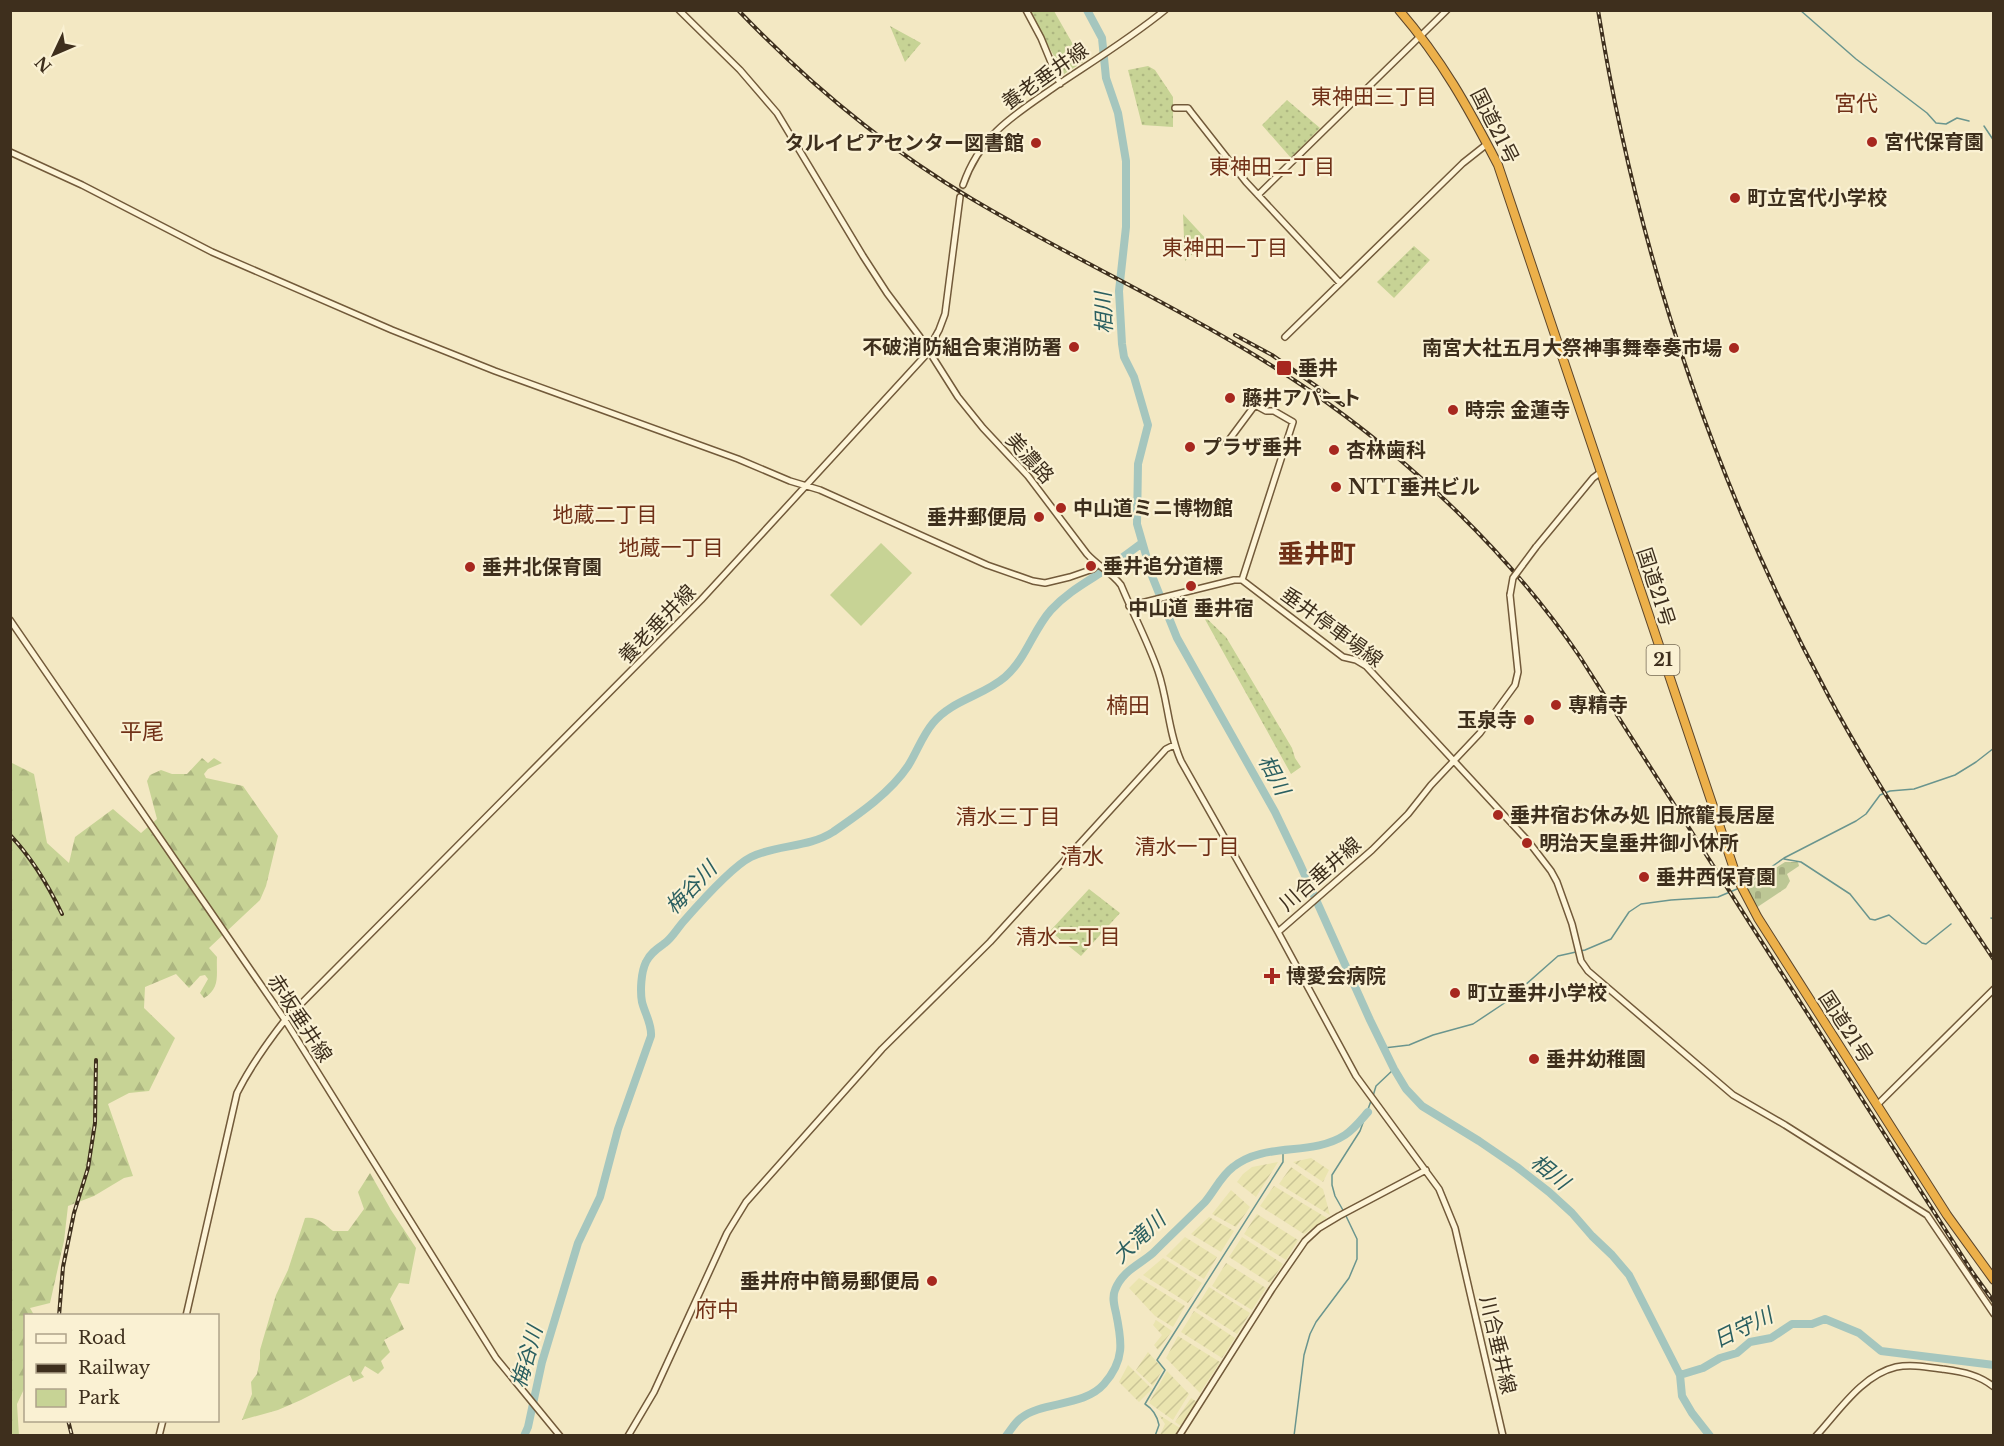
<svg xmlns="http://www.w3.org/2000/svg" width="2004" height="1446" viewBox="0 0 2004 1446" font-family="'Libre Baskerville','Noto Sans JP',serif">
  <defs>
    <pattern id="farmland-furrows" width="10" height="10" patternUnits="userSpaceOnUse" patternTransform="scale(1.5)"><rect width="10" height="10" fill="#eae4af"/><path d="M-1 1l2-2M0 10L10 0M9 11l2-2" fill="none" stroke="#cac496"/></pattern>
    <pattern id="green-dots" width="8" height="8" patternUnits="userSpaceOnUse" patternTransform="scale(1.5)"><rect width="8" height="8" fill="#c7d395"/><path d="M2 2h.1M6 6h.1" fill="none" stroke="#acb580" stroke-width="1.8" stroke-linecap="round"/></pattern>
    <pattern id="forest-firs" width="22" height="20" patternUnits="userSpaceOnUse" patternTransform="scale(1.5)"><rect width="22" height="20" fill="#c7d395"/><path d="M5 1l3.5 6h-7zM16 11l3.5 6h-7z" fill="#acb580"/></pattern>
    <pattern id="cemetery-stones" width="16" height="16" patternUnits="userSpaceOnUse" patternTransform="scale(1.5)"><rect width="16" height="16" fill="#bdc795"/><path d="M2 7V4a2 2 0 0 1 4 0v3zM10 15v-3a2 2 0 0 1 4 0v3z" fill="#a4ab80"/></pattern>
  </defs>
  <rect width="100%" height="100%" fill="#f3e8c3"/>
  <path fill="url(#farmland-furrows)" d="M1311,1158l18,12 -6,12 -30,-20z
    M1278,1162l-22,35 -19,-15 6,-8 9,-7z
    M1291,1167l32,22 7,26 -51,-31z
    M1274,1186l53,32 -23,16 -44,-28z
    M1231,1190l19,17 -14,20 -24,-13z
    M1257,1214l41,26 -12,20 -42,-26z
    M1209,1217l25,14 -13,21 -30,-18z
    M1185,1237l32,20 -13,22 -38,-23z
    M1242,1237l41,27 -13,19 -41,-26z
    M1163,1258l39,25 -14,20 -45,-28z
    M1226,1263l40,25 -14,22 -40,-24z
    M1139,1278l46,28 -12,21 -18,-11 -26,-28z
    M1209,1287l41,26 -13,21 -41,-26z
    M1194,1311l41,27 -13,20 -41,-26z
    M1156,1320l16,11 -14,19 -4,-5 8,-10 -9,-10z
    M1178,1336l42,26 -20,31 -34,-35z
    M1148,1352l15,17 -10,17 -17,-16z
    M1128,1365l24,24 -13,13 -20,-20z
    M1167,1371l22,23 -16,26 -24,-17z
    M1191,1398l6,4 -16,24 -6,-4z
    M1159,1415l21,13 -5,7h-15l5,-11z"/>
  <path fill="url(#green-dots)" d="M1029,11h25l29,51 -19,12z
    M890,26l31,17 -16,19z
    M1148,66l7,4 18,27v30l-31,-2 -14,-55z
    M1287,100l33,28 -29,30 -29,-33z
    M1183,214l24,26 -22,21z
    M1414,246l16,14 -36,38 -17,-16z
    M1202,614l24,23 66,111 3,10 6,9 -10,7z
    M1089,889l31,24 -39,43 -31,-25z"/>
  <path fill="url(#forest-firs)" d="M202,758l6,5 6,-5 8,5 -14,6 -4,5 2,4 37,8 35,50 -12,50 -6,14 -51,48 8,9c-1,17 4,31 -13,41l-4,-5 8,-14 -3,-4 -5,1 -11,12 -13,-14 -31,13 -1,21 31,30 -26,53 -20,2 -21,11 25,72 -9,2 -30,18 -26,10 -4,35 -14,62 -20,5 4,7 -8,1 -1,71 -8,17 2,32 -9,-1v-673l24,12 13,69 22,20 6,-26 38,-28 28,24 16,-14 -10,-38 3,-6 11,-5 11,4h15z
    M370,1173l21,37 25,38 -7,36 -10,-1 -9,16 14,30 -20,11 6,12 -9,9 3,7 -6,6 -13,-8 -4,7 3,4 -11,5 -3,-7 -49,25 -23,10 -36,10 10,-26 -1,-12 6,-8 3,-15v-9l16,-55 12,-25 17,-52c12,-2 19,6 28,13h15l16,-22 -6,-17z"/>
  <path fill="url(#cemetery-stones)" d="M1785,862h13l1,4 -12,8 3,7 -4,7 -30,20 -10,-21z"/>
  <path fill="#c7d395" d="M881,543l31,30 -51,53 -31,-31z"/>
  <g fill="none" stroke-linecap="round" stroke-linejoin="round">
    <path stroke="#6a958e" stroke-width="1.5" d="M1800,10l56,49 71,54 9,10 10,1 11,-6 12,3
      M1984,126l10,15
      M1784,859l17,3 49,32 20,25 5,1 14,-5 33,28 4,1 25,-20
      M1746,885l38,-27 72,-37 10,-7 14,-19 10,-4 24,-2 41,-14 21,-13 18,-14
      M1991,918l3,1
      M1384,1048l25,-3 24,-10 40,-11 33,-22 52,-46 27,-6 26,-11 18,-27 12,-8 30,-4 47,-3 19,-8
      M1373,1096l3,-10 18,-17
      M1344,1212l-9,-16 -3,-11v-10l28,-44 11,-30
      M1155,1436l4,-11c-2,-10 -6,-16 -14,-21l20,-34 -8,-10 126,-198v-12
      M1294,1436l10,-81 6,-21 6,-12 33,-44 8,-19v-20l-11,-23"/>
    <path stroke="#a5c6be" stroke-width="8" d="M1087,10l15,28 4,40 12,35 8,48v66l-7,64 3,53 2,13 10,20 14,48 -10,39 -1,60 15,52 25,62 98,174 24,50 71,158 24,49 12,20 16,17 57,35 38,26 32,25 23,21 20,23 20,19 17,20 51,100 2,21 10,17 18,23
      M1680,1375l23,-7 17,-10 17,-5 13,-11 21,-4 21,-14h20l13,-5 34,14 22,18 113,14
      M524,1436l4,-9 14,-65 36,-119 22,-46 18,-68 33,-93c1,-12 -6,-22 -9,-34 -2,-11 -1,-30 4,-40 4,-9 12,-14 19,-19 7,-5 12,-14 18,-21 14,-16 50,-56 68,-65 27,-13 57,-9 82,-25 26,-18 57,-39 75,-66 9,-14 14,-30 25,-43 19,-23 50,-27 72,-46 21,-18 28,-47 46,-67 13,-14 27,-23 43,-33 16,-10 32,-22 48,-34
      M1006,1436c5,-6 9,-14 15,-18 21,-17 63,-11 83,-34 21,-24 18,-42 12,-71 -2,-8 -4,-16 -1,-23 7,-19 24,-25 38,-37 17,-17 35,-34 52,-51 10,-12 16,-26 28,-35 32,-26 78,-10 112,-32 9,-6 16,-15 23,-23"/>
    <path stroke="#cfc3a2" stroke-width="5" stroke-dasharray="5 2.5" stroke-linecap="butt" d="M960,197l3,-12"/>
    <g stroke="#725a3a" stroke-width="8">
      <path id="secondary" d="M679,10l61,60 37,43 86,143 24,37 33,44 38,60 25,31 45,48 59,78c11,12 25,19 34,31 12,29 27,57 37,86 10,29 10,61 23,90l97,171 78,144 83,113 16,39 48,208
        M1026,10l15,28 19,46
        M1175,108h13l3,4 55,70 94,101
        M10,152l72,33 130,67 180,78 103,41 243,88 52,22 30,9 167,75 46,16 12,2 25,-6 23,-8 4,-4
        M963,185c18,-52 53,-71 96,-101 36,-24 73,-47 106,-74
        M1258,195l189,-185
        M1285,337l178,-174 24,-19
        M1226,444l29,-39 11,6h8l19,11 -51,158
        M1536,547l57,-69 8,-6
        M1242,580l101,77 13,3 10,6 162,175 23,30 6,11 15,42 9,37 7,10 145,124 52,30 142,90 67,99
        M1129,606l105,-26h8
        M10,620l275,400 211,338 64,78
        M1278,932l94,-82 36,-36 23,-29 49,-52 35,-48 3,-13 -8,-77
        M1877,1105l117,-116
        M186,1316l51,-223c13,-26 30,-50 48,-73l416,-420 223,-243 15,-27 6,-16 15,-117
        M159,1436l4,-16
        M628,1436l26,-44 73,-159 19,-31 136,-153 108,-107 176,-193 8,-4
        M1179,1436l93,-147 33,-48 14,-13 20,-12 87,-46
        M1816,1436c23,-25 46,-61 80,-69 15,-3 31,0 46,2 20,3 36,5 52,18"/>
    </g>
    <g stroke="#5d462b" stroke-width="10">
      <path id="highway" d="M1399,10c43,50 69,97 99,155l239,713 21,40 189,297 47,65"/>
    </g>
    <use href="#secondary" stroke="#fdf4d7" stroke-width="5"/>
    <use href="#highway" stroke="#ecb04a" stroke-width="8"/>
    <g stroke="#3e2f1d" stroke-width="4">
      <path id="rail" d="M738,10c69,72 148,138 234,189 111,66 230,118 337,191 103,71 201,164 271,267l393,616 21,29
        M1598,10c39,240 115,471 230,685 49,92 108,178 166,265
        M1235,335l37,20 71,50
        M10,835c23,24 38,50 52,79
        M59,1316l4,-49 11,-54 14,-45 7,-45 1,-63
        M68,1420l4,16"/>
    </g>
    <use href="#rail" stroke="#faf1d3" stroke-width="1.5" stroke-dasharray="4.5" stroke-linecap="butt"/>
    <g stroke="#725a3a" stroke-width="8" stroke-linecap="butt">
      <path id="secondary-bridge" d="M1510,595l3,-17 23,-31"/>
    </g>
    <use href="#secondary-bridge" stroke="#fdf4d7" stroke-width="5"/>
  </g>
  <g fill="#a7281f" stroke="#faf1d3" stroke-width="2">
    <circle cx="1872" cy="142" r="6"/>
    <circle cx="1036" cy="143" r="6"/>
    <circle cx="1735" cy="198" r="6"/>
    <circle cx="1074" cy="347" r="6"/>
    <circle cx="1734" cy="348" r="6"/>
    <rect x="1276" y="360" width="16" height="16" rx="3"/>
    <circle cx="1230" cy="398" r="6"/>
    <circle cx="1453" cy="410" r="6"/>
    <circle cx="1190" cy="447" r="6"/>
    <circle cx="1334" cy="450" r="6"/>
    <circle cx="1336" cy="487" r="6"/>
    <circle cx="1061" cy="508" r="6"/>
    <circle cx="1039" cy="517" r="6"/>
    <circle cx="1091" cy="566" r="6"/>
    <circle cx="470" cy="567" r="6"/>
    <circle cx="1191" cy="586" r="6"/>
    <circle cx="1556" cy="705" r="6"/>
    <circle cx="1529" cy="720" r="6"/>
    <circle cx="1498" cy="815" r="6"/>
    <circle cx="1527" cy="843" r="6"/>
    <circle cx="1644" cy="877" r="6"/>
    <path d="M1269 967h6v6h6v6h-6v6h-6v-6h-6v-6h6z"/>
    <circle cx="1455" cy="993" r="6"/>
    <circle cx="1534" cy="1059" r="6"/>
    <circle cx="932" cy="1281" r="6"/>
  </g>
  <g text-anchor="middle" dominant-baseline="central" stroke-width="4.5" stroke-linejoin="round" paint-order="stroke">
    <rect fill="#faf1d3" stroke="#766954" stroke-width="1.5" x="1646.5" y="645" width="33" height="30" rx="4.5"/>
    <g font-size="18" font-weight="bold" fill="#3e2f1d">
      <text x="1663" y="660">21</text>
    </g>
    <g font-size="20" fill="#3e2f1d" stroke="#faf1d3">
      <text transform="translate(1045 76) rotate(-35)">養老垂井線</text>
      <text transform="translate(1495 126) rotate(63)">国道21号</text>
      <text transform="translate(1030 458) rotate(48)">美濃路</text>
      <text transform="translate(1656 587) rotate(72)">国道21号</text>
      <text transform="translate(657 624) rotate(-46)">養老垂井線</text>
      <text transform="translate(1332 627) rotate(36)">垂井停車場線</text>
      <text transform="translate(1320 874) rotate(-41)">川合垂井線</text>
      <text transform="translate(300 1018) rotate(57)">赤坂垂井線</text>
      <text transform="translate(1846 1027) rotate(57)">国道21号</text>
      <text transform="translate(1498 1345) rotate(77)">川合垂井線</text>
    </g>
    <g font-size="20" font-weight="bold" fill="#3e2f1d" stroke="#faf1d3" text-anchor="start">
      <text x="1884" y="142">宮代保育園</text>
      <text x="1024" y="143" text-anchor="end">タルイピアセンター図書館</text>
      <text x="1747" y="198">町立宮代小学校</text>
      <text x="1062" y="347" text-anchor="end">不破消防組合東消防署</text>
      <text x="1722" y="348" text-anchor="end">南宮大社五月大祭神事舞奉奏市場</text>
      <text x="1298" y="368">垂井</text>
      <text x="1242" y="398">藤井アパート</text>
      <text x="1465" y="410">時宗 金蓮寺</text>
      <text x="1202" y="447">プラザ垂井</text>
      <text x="1346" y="450">杏林歯科</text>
      <text x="1348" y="487">NTT垂井ビル</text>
      <text x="1073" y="508">中山道ミニ博物館</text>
      <text x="1027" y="517" text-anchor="end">垂井郵便局</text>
      <text x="1103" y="566">垂井追分道標</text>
      <text x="482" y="567">垂井北保育園</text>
      <text x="1191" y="608" text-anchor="middle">中山道 垂井宿</text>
      <text x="1568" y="705">専精寺</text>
      <text x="1517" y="720" text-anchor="end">玉泉寺</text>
      <text x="1510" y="815">垂井宿お休み処 旧旅籠長居屋</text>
      <text x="1539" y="843">明治天皇垂井御小休所</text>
      <text x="1656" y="877">垂井西保育園</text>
      <text x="1286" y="976">博愛会病院</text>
      <text x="1467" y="993">町立垂井小学校</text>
      <text x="1546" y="1059">垂井幼稚園</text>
      <text x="920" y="1281" text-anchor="end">垂井府中簡易郵便局</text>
    </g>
    <g font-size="21" fill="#703017" stroke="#faf1d3">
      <text x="1374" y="97">東神田三丁目</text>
      <text x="1272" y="167">東神田二丁目</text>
      <text x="1225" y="248">東神田一丁目</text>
      <text x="605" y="515">地蔵二丁目</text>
      <text x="671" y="548">地蔵一丁目</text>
      <text x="1008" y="817">清水三丁目</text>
      <text x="1187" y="847">清水一丁目</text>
      <text x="1068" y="937">清水二丁目</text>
    </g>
    <g font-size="21" font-style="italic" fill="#2a5f60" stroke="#faf1d3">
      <text transform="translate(1104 313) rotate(-92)">相川</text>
      <text transform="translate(1274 775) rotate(62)">相川</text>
      <text transform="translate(691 888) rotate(-46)">梅谷川</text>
      <text transform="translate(1550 1172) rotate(39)">相川</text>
      <text transform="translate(1139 1238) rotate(-43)">大滝川</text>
      <text transform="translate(1743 1328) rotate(-26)">日守川</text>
      <text transform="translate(527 1357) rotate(-74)">梅谷川</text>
    </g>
    <g font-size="22" fill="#703017" stroke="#faf1d3">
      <text x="1856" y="103">宮代</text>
      <text x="1128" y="705">楠田</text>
      <text x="142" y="731">平尾</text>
      <text x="1082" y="856">清水</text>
      <text x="717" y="1309">府中</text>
    </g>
    <g font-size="26" font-weight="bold" fill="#703017" stroke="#faf1d3">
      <text x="1317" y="554">垂井町</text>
    </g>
  </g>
  <rect width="2004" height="1446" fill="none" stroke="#3e2f1d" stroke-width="24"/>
  <rect x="24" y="1314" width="195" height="108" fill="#faf1d3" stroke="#afa38a" stroke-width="1.5"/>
  <rect x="36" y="1334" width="30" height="9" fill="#fdf4d7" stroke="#afa38a" stroke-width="1.5"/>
  <text x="78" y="1344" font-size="18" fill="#3e2f1d">Road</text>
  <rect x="36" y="1364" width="30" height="9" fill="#3e2f1d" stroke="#afa38a" stroke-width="1.5"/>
  <text x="78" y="1374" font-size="18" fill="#3e2f1d">Railway</text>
  <rect x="36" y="1389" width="30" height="18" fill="#c7d395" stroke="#afa38a" stroke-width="1.5"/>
  <text x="78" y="1404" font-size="18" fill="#3e2f1d">Park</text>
  <g transform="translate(54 54) rotate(226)" stroke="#faf1d3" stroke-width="4.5" paint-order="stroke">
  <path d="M0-4.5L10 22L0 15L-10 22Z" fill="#3e2f1d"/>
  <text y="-9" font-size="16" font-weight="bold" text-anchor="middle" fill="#3e2f1d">N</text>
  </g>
</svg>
